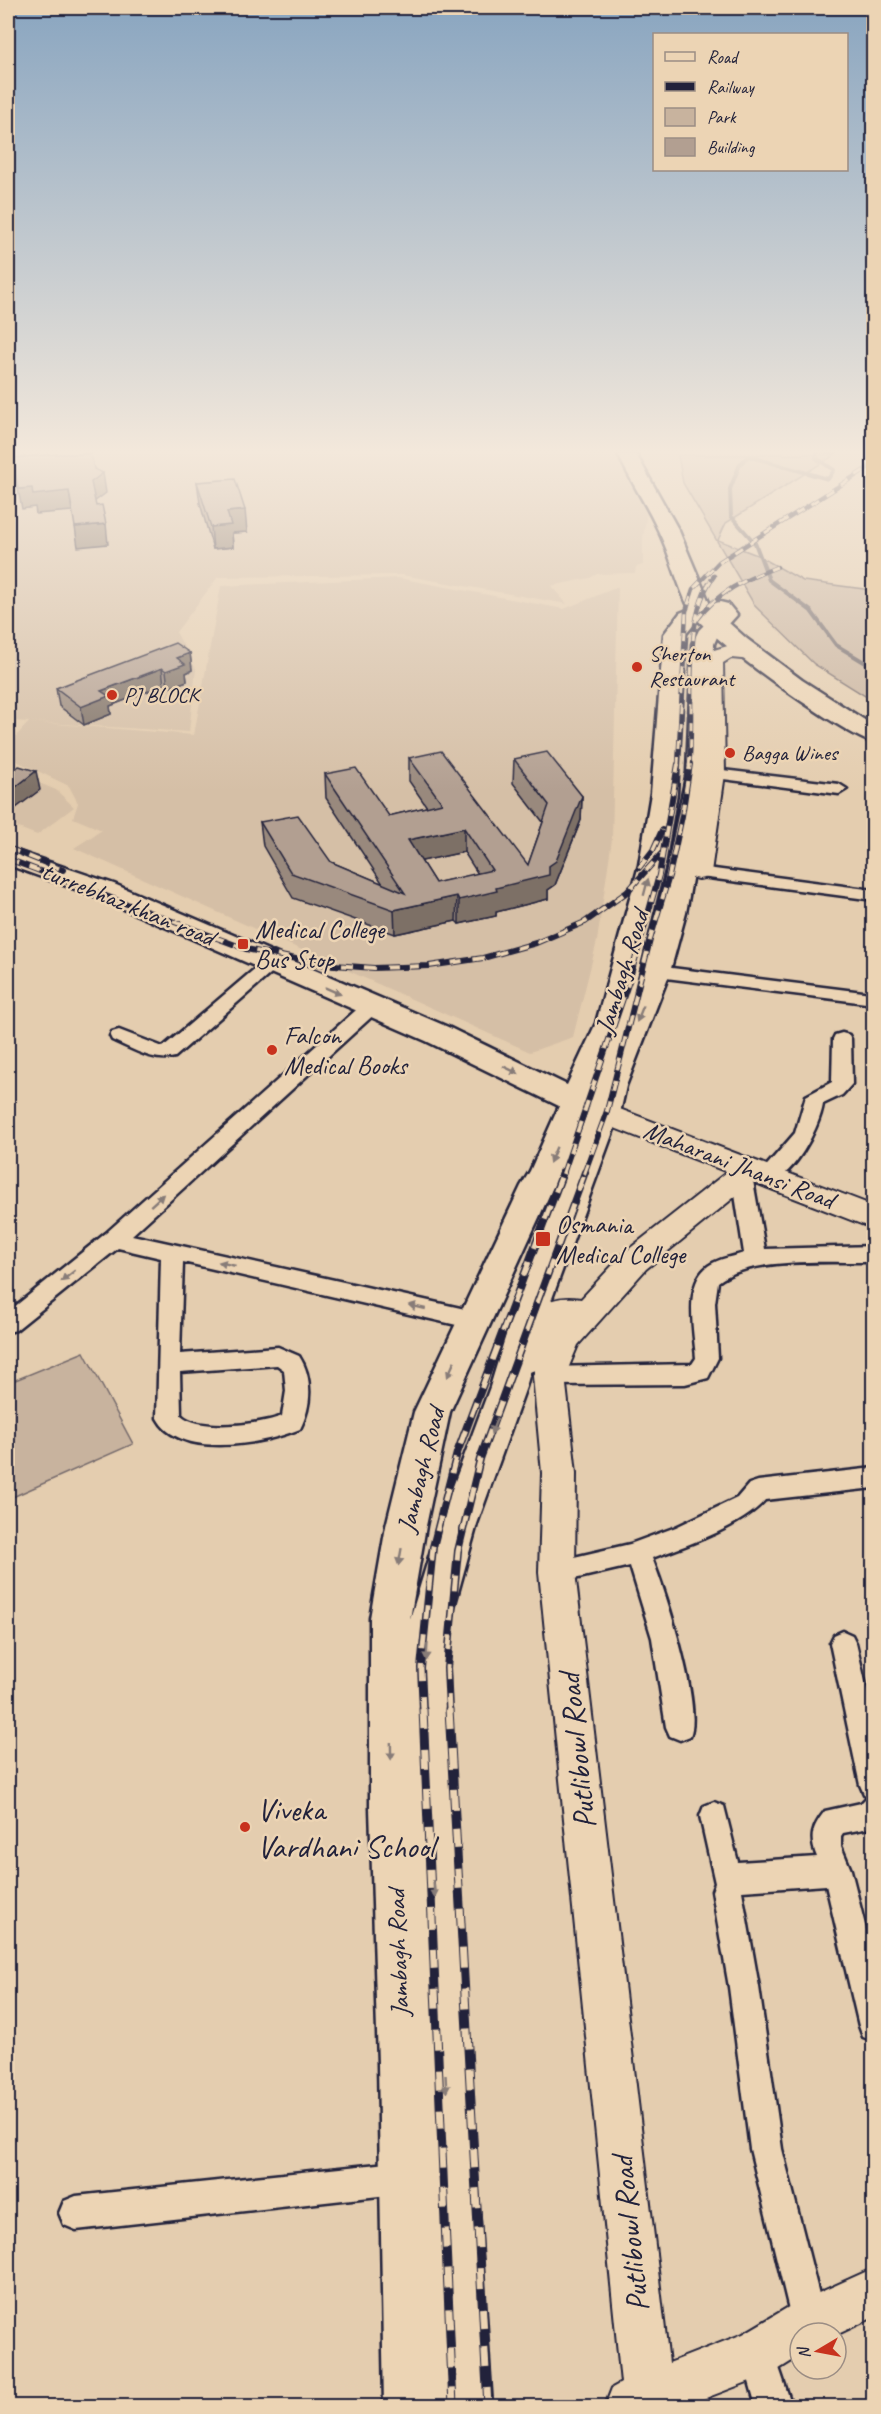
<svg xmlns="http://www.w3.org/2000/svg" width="881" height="2414" viewBox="0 0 881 2414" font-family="Caveat,sans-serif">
  <rect width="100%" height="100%" fill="#e4cdaf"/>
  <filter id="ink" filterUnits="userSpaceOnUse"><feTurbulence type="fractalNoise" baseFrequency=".0167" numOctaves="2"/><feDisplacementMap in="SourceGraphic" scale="12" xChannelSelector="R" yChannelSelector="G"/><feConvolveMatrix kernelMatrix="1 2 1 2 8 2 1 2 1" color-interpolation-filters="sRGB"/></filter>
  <g filter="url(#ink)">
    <path fill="#d5bfa6" d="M8,454h610l30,52 -5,32v27l-7,2 -1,6 -38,1 -7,4 -39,8 16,18 -165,-29 -184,2 -42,55 20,37 -7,63 -158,-10 163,13 27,-149 177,-8 166,31 54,-22 -6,252 -15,102 -24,96 -43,15 -456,-204 28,-18 -29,-12 5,-15 -9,-17 -61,-29v-12l21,-23 -16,-1 -5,4z
      M8,770l48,20 18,17 -37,28 -29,-11z"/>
    <path fill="#c8b39e" stroke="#756a6c" stroke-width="1.5" d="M836,454l-110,69 -8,17 39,15 46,26 61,8 9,4v108l-59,-37 -59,-58 -72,-123 -5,-28z
      M84,1352l49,92 -125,55v-116z"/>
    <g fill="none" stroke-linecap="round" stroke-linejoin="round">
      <path stroke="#6b6367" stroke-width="4" d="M817,454l-1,4 18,12 -6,9 -80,-23 -8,8 -10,25 1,27 24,27 14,37 42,31 25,34 38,23"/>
      <g stroke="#22223b" stroke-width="5">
        <path id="street" d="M714,769l125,15 8,5 -8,5 -131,-17 -2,-3 2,-3z
          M684,865l190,25v10l-196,-26 -2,-4 2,-4z
          M271,958l6,2 3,4 -3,4 -102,89c-21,6 -44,-9 -63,-17l-2,-4 2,-4 7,-2 44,17 102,-87z
          M656,966l215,27 3,1v10l-224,-28 -3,-4 3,-4z
          M371,1001l7,2 2,4 -2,4 -246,224 342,76 8,3 3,6 -3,6 -8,3 -291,-67 -3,92 98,-7 21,9c14,21 13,50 1,73 -35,15 -121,31 -143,-11l4,-160 -43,-10 -102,82 -8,2v-20l98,-79 258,-230zM277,1365l7,5 2,21 -4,25c-22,9 -84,16 -101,-1l-1,-43z
          M842,1033l7,2 2,4 1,45 -10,11 -19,9c-3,23 -34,85 -61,77l-3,-5 3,-5 33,-38 11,-37 26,-14 1,-43 2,-4z
          M742,1168l7,2 3,5 13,74 109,-3v16c-43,1 -122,-6 -156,20l-3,21 3,55 -10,20 -23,6 -136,1 -8,-3 -4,-6 4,-6 8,-3 143,-3 4,-6c-2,-28 -14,-79 17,-95 9,-5 22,-7 31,-10l-12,-78 3,-5z
          M874,1468v20l-109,12c-23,27 -80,46 -113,58 13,32 51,149 38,178l-10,4 -10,-4 -4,-9 -14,-89 -22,-72 -73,17 -9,-3 -4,-8 4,-8 9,-3 73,-17 46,-17 61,-29 12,-14 9,-3z
          M843,1631l9,4 4,8 18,77v107l-31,6 -2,3v10l10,24 23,91v80l-11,-4 -4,-11 -33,-141 -84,6 17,96 23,162 44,173 -4,11h-22v2l-3,-1 -5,-12 -42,-173 -21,-162 -17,-96 3,-8 -15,-67 4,-10 10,-4 10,4 14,56 79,-5c-8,-19 -5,-30 8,-46l36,-8 7,-7 -4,-2 -4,-9 -30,-142 4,-8z
          M406,2161l12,4 4,12 -4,12 -12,4 -330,37 -12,-5 -5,-12 5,-12 12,-5z
          M758,2336l12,5 22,65h-36l-15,-53 5,-12z"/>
      </g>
      <g stroke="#22223b" stroke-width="4">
        <path id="secondary" d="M731,645l28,5 3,4 -3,4 -7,2 -21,-2 -8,5 2,111 -14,98 -3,5 -9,2 -9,-2 -3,-5 16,-98v-112l11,-12z
          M604,1103l270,103v23l-121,-47 -107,87 -68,76 -13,31 11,97 -1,99 94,791 74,-29 49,-29 82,-37v49l-38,18v-2h-36v23l-24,15 -91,35h-80l7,-18 9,-5 -82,-811 3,-99 -9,-97 2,-6 -11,4 -12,-4 -4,-9c18,-35 25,-70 73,-62l43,-46 103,-81 -133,-52 -4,-7 4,-7z"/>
      </g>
      <g stroke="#22223b" stroke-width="5">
        <path id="primary" d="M720,602l8,2 9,11 -20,22 -3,7 -3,128 -25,141 -16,59 -44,114 -6,27 -73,199 -21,75 -49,137 -29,105 2,144 42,633h-108l-6,-342 -8,-256v-190l16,-92 28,-114 107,-226 9,-15 29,-65 -133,-65 -332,-145 -86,-31v-17l106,36 334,143 119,58 29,-62 43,-158 12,-72 13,-159 16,-21 12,-5zM713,616l-14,14 -7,14 -5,128 -29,141 -16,59 -9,21 32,-128 12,-72 9,-159 10,-12zM591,1103l-78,209 -23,75 -51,137 -29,95 16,-93 24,-114 102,-223 9,-15z"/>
      </g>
      <g stroke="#22223b" stroke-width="5">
        <path id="highway" d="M618,454h18l43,77 32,76 36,32 55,41 72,46v17c-29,-7 -170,-107 -184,-133 -13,-25 -19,-54 -32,-80 -12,-26 -28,-50 -40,-76z"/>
      </g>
      <use href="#street" fill="#ecd4b4" fill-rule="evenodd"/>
      <use href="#secondary" fill="#ecd4b4" fill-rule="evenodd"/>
      <use href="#primary" fill="#ecd4b4" fill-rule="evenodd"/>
      <use href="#highway" fill="#ecd4b4" fill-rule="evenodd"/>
      <g stroke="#22223b" stroke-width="4.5">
        <path id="rail-far3" d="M697,620c20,-28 49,-41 80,-53
          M678,766l8,-155 7,-22 26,-27 155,-98
          M689,766c7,-55 -9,-146 25,-190"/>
      </g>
      <g stroke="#22223b" stroke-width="6">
        <path id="rail-far2" d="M8,848l55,22
          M8,859l238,90 75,15 53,4 55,-2 54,-8 53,-15 49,-21 42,-30 34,-38
          M639,868l14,-18 9,-20
          M563,1174l66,-193 30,-106 19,-111
          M584,1174l23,-63 43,-171 19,-64 13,-60 8,-52"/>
      </g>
      <g stroke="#22223b" stroke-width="8">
        <path id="rail-far1" d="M423,1710l-2,-42 12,-121 24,-94 106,-281
          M449,1710l-2,-42 11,-117 22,-92 105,-287"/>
      </g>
      <g stroke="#22223b" stroke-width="9">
        <path id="rail" d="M423,1709l30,697
          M449,1709l39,697"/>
      </g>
      <use href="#rail-far3" stroke="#ecd4b4" stroke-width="3" stroke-dasharray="9" stroke-linecap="butt"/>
      <use href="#rail-far2" stroke="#ecd4b4" stroke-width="4" stroke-dasharray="11" stroke-linecap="butt"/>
      <use href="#rail-far1" stroke="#ecd4b4" stroke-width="5" stroke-dasharray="15" stroke-linecap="butt"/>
      <use href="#rail" stroke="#ecd4b4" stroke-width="7" stroke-dasharray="20" stroke-linecap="butt"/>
    </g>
    <path fill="#99897d" stroke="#22223b" stroke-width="1.5" fill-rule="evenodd" d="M197,482l50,50 -15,1 1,14 -20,2 -13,-46z
      M190,653l2,17 -6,3 1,8 -19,7 -4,-3 -54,21 1,8 -27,11 -25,-19 -3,-18z
      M409,758l119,107 15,-43 -30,-39 1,-24 68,37 -1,24 -26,65 -7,5v9l-52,13v4l-37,8 -3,-3 -61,13 -102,-36 -30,-52 -3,-24 71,40 52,22 -57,-86 -1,-24 64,42 38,-9 -18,-26zM464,852l14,22 -43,9 -14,-22z"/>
    <path fill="#7d6f66" stroke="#22223b" stroke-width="1.5" d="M103,473l3,20 -12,9 -3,-20z
      M32,488l37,3 3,20 -36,3 -1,-7 -13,2 -4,-20z
      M245,510l2,22 -15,1 1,14 -20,2 -2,-22 16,-15z
      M106,524l2,20 -30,3 -3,-20z
      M190,653l2,17 -6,3 1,8 -19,7 -2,-17 11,-13z
      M162,668l2,17 -54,21 1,8 -27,11 -3,-18 20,-16z
      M36,771l4,19 -32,24v-21z
      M582,796l-1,24 -26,65 -7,5v9l-52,13v4l-37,8v-24l90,-34z
      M464,828v24l-56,12v-24z
      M457,896l-1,25 -61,13 -1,-24z"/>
    <path fill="#b29f91" stroke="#22223b" stroke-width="1.5" fill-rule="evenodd" d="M56,454h35l3,15 9,4 -12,9 5,24 6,-1 4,19 -31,3 -6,-36 -36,4 -1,-7 -14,1 -5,-31z
      M235,479l10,31 -18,2 4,13 -20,2 -14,-45z
      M175,643l15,10 -13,5 8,6 -19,7 -4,-3 -61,23 8,5 -28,11 -25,-19z
      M441,751l87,114 21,-60 -35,-46 33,-7 35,44 -26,65 -7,5v9l-53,13 1,3 -38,9 -2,-4 -63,14 -103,-37 -31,-51 38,-7 33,47 74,31 -80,-119 31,-6 33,48 53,-13 -33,-45zM464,828l28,42 -57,13 -27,-43z
      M19,766l17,5 -28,22v-18z"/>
    <defs><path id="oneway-solid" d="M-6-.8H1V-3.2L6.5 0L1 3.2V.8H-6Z" transform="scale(1.5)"/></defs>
    <g fill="#877b78">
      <use href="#oneway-solid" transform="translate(646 887) rotate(-75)"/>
      <use href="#oneway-solid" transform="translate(333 991) rotate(24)"/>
      <use href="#oneway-solid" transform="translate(640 1014) rotate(112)"/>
      <use href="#oneway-solid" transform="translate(511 1070) rotate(26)"/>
      <use href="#oneway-solid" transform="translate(553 1155) rotate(113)"/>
      <use href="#oneway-solid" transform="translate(157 1200) rotate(-42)"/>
      <use href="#oneway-solid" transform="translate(227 1264) rotate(-167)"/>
      <use href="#oneway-solid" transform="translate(68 1276) rotate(141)"/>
      <use href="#oneway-solid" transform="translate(417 1307) rotate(-167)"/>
      <use href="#oneway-solid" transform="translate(451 1369) rotate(114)"/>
      <use href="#oneway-solid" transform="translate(494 1426) rotate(110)"/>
      <use href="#oneway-solid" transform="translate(400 1557) rotate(100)"/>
      <use href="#oneway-solid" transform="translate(427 1652) rotate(93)"/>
      <use href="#oneway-solid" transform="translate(391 1751) rotate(89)"/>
      <use href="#oneway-solid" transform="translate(434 1889) rotate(87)"/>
      <use href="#oneway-solid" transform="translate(446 2084) rotate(87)"/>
    </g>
  </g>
  <linearGradient id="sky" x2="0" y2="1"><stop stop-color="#89a5c0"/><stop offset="0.57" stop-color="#f3e8db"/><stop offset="1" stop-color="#f3e8db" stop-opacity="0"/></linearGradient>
  <rect width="881" height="792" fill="url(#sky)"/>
  <g fill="#c8321e" stroke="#ecd4b4" stroke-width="2">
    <circle cx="637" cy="667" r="6"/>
    <circle cx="112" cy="695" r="6"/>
    <circle cx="730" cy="753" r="6"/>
    <rect x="237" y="938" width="12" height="12" rx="3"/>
    <circle cx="272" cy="1050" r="6"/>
    <rect x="535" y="1231" width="16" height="16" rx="3"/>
    <circle cx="245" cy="1827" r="6"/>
  </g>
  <g text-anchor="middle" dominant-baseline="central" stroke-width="5" stroke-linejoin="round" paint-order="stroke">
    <g font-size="22" fill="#22223b" stroke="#ecd4b4" text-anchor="start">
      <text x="649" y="654">Sherton<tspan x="649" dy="25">Restaurant</tspan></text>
      <text x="124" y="695">PJ BLOCK</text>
      <text x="742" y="753">Bagga Wines</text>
    </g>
    <g font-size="26" fill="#22223b" stroke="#ecd4b4">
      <text transform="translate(128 904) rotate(22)">turrebhaz khan road</text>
      <text transform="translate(622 972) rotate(-73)">Jambagh Road</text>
      <text transform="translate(739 1165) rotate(21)">Maharani Jhansi Road</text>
      <text transform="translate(421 1470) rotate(-76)">Jambagh Road</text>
      <text transform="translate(398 1953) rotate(-92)">Jambagh Road</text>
    </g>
    <g font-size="26" fill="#22223b" stroke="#ecd4b4" text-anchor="start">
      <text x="255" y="929">Medical College<tspan x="255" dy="30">Bus Stop</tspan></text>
      <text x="284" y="1035">Falcon<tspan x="284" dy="30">Medical Books</tspan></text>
      <text x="556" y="1224">Osmania<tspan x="556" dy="30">Medical College</tspan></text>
    </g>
    <g font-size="32" fill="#22223b" stroke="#ecd4b4">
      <text transform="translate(577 1751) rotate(-96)">Putlibowl Road</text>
      <text transform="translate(630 2234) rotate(-96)">Putlibowl Road</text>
    </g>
    <g font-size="32" fill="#22223b" stroke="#ecd4b4" text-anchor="start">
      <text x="257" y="1809">Viveka<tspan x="257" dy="37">Vardhani School</tspan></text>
    </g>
  </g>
  <rect width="881" height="2414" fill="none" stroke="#ecd4b4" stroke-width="30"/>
  <rect x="15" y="15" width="851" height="2384" fill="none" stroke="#22223b" stroke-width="2" filter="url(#ink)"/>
  <rect x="653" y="33" width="195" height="138" fill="#ecd4b4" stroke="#9b8d84" stroke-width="1.5"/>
  <rect x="665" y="52" width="30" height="9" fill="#ecd4b4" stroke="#9b8d84" stroke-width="1.5"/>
  <text x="707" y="63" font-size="18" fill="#22223b">Road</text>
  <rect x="665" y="82" width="30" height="9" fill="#22223b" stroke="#9b8d84" stroke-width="1.5"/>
  <text x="707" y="93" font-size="18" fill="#22223b">Railway</text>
  <rect x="665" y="108" width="30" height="18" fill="#c8b39e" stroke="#9b8d84" stroke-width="1.5"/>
  <text x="707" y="123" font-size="18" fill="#22223b">Park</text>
  <rect x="665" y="138" width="30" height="18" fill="#b29f91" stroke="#9b8d84" stroke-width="1.5"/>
  <text x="707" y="153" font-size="18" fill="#22223b">Building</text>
  <g transform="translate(818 2351) rotate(260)"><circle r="28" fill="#ecd4b4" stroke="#9b8d84" stroke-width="1.5"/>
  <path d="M0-4.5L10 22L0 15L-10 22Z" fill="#c8321e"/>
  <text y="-9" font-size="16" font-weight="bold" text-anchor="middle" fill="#22223b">N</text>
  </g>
</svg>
